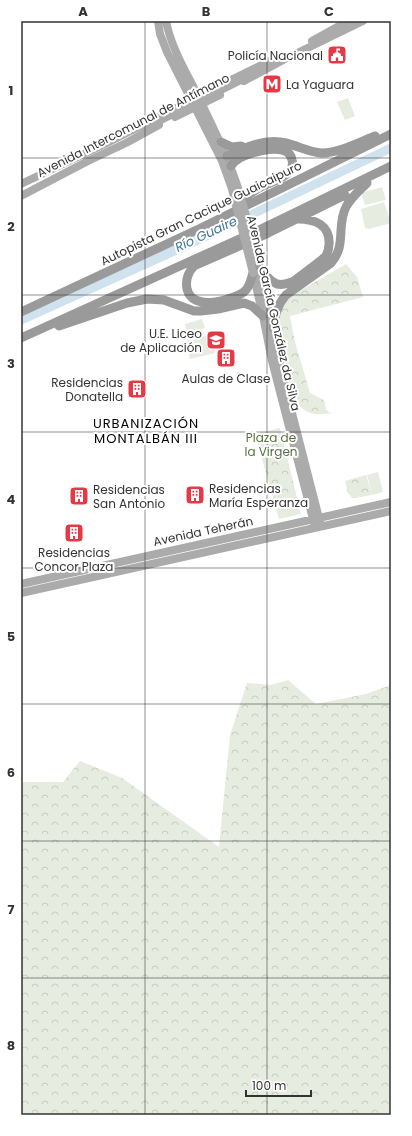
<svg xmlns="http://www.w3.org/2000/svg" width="412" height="1136" viewBox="0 0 412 1136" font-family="Poppins,sans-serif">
  <defs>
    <pattern id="forest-crowns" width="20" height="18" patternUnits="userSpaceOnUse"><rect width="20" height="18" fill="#e6ecdf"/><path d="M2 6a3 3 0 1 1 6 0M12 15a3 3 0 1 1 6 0" fill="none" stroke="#c6cbc0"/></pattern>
  </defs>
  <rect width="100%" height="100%" fill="#fff"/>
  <path fill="#e6ecdf" d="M348,98l7,18 -10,4 -8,-18z
    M382,187l4,13 -21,5 -4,-12z
    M384,202l7,21 -22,6 -4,-1 -4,-19z
    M202,319l3,9 -18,5 -2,-9z
    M210,335l5,18 -25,6 -4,-18z
    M378,472l5,20 -11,3 -5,-20z"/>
  <path fill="url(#forest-crowns)" d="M346,264l11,13 6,20 -73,19 5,26 15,51 14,7 2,10 6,4c-4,-1 -6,0 -10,0 -10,1 -17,-2 -24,-10l-7,-1 -8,-25 -8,-59 9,-16 9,-8z
    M280,428l21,86 -22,5 -24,-85z
    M366,475l6,20 -17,3h-3l-4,-5 -3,-12z
    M288,680l28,24 50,-10 25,-9v430h-370v-333h42l17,-21 42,17 97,69 11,-112 17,-52 24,2z"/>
  <path fill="#cfe2ee" d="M391,143v10l-208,99 -162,73v-10l211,-96z"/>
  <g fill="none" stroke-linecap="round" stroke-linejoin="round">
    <path stroke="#ababab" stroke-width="8" d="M158,21l2,13 7,18 55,109 10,28
      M166,21c5,26 19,49 31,73 16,33 32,65 43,100
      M312,41l36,-20
      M244,81l41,-22 78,-38
      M175,117l45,-22
      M21,184l86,-41 124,-63 47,-23
      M21,196l67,-35 38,-18 33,-18
      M253,241l15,66 15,71 37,144
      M253,273l10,43 9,45 42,162
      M21,584l370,-82
      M21,593l370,-82"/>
    <path stroke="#9a9a9a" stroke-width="9" d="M221,142l11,5 9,-1 2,1
      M227,156c19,-9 38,-18 59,-13 12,3 23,9 36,10 17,0 38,-11 53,-17
      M231,166c2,-3 5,-6 9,-8 10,-6 50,-17 52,2 1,4 0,9 -3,12 -7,8 -21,11 -30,16 -8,5 -16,10 -23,16
      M259,267c5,6 10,14 18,17 5,1 10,0 15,-2 4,-2 31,-23 34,-26 2,-4 3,-8 3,-12 1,-19 -14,-25 -31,-25
      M253,273c-2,6 -3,12 -7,17 -7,8 -34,14 -44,12 -19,-3 -19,-24 -8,-36l68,-30 83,-41
      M21,312l180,-84 190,-94
      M59,326l68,-23 20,-4 17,1 30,11h7l17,-2 26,-6 8,3 11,10
      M273,328c2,-12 4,-23 13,-33l45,-32c16,-18 5,-37 15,-56 5,-10 14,-17 21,-24
      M21,338l236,-107 134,-65"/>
    <path stroke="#ababab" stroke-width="8" d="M147,127l102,-51
      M232,189l21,84
      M240,194l13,47"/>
  </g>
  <path fill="none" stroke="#333" stroke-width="1" stroke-opacity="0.55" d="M145,21v1094M267,21v1094M21,158h370M21,295h370M21,432h370M21,568h370M21,704h370M21,841h370M21,978h370"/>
  <defs>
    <g id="civic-square" transform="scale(1)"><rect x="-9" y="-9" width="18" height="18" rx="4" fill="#e63946" stroke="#fff"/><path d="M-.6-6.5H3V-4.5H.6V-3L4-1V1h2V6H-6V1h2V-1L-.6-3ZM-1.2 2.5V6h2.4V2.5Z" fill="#fff"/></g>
    <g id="metro-square" transform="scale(1)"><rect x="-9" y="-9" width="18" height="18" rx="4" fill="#e63946" stroke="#fff"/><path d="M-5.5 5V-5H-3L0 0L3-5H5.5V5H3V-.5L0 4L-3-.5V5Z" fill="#fff"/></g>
    <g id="school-square" transform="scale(1)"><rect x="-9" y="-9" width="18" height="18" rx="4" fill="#e63946" stroke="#fff"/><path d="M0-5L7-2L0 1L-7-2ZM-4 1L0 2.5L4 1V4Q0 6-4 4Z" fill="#fff"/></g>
    <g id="building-square" transform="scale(1)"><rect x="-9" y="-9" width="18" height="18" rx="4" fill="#e63946" stroke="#fff"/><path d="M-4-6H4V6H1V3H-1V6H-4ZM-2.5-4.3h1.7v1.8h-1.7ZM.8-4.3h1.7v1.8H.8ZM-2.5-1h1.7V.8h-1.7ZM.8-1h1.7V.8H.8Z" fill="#fff"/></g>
  </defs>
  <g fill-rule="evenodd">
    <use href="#civic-square" x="337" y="55"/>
    <use href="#metro-square" x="272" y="84"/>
    <use href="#school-square" x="216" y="340"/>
    <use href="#building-square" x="226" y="358"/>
    <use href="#building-square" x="137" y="389"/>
    <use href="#building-square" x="195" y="495"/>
    <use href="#building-square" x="79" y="496"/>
    <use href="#building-square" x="74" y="533"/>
  </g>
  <g text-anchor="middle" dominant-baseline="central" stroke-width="4" stroke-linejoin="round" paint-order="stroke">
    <g font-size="12" fill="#333" stroke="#fff" text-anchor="end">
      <text x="323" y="55">Policía Nacional</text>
      <text x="286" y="84" text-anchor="start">La Yaguara</text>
      <text x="202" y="333">U.E. Liceo<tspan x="202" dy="14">de Aplicación</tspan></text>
      <text x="226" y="378" text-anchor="middle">Aulas de Clase</text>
      <text x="123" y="382">Residencias<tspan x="123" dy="14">Donatella</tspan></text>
      <text x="209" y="488" text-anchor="start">Residencias<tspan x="209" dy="14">María Esperanza</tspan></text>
      <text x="93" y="489" text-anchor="start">Residencias<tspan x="93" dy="14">San Antonio</tspan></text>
      <text x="74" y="552" text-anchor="middle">Residencias<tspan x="74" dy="14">Concor Plaza</tspan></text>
    </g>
    <g font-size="12" fill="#333" stroke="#fff">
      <text transform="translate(133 125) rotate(-27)">Avenida Intercomunal de Antímano</text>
      <text transform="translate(201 213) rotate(-26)">Autopista Gran Cacique Guaicaipuro</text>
      <text transform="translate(274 313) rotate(77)">Avenida García González da Silva</text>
      <text transform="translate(203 531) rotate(-12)">Avenida Teherán</text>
    </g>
    <g font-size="12" fill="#56703f" stroke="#fff">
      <text x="271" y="437">Plaza de<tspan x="271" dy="14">la Virgen</tspan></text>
    </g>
    <g font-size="13" font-style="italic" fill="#3f7597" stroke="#fff">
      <text transform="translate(206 234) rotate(-25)">Río Guaire</text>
    </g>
    <g font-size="13" letter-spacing="1" fill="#000" stroke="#fff">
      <text x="146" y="423">URBANIZACIÓN<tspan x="146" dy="15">MONTALBÁN III</tspan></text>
    </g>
  </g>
  <rect width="412" height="1136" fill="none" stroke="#ffffff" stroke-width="44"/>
  <path d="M246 1090v6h65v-6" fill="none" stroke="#333333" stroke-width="2"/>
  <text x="252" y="1090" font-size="12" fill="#333333" stroke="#ffffff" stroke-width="3" paint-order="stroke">100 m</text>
  <rect x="22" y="22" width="368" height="1092" fill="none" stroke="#333" stroke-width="1.5"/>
  <g font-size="13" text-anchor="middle" font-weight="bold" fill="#333">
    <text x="83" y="16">A</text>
    <text x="206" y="16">B</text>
    <text x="329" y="16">C</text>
    <text x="11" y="95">1</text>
    <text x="11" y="231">2</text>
    <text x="11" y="368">3</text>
    <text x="11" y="504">4</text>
    <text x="11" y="641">5</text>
    <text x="11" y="777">6</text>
    <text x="11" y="914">7</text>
    <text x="11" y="1050">8</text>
  </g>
</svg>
